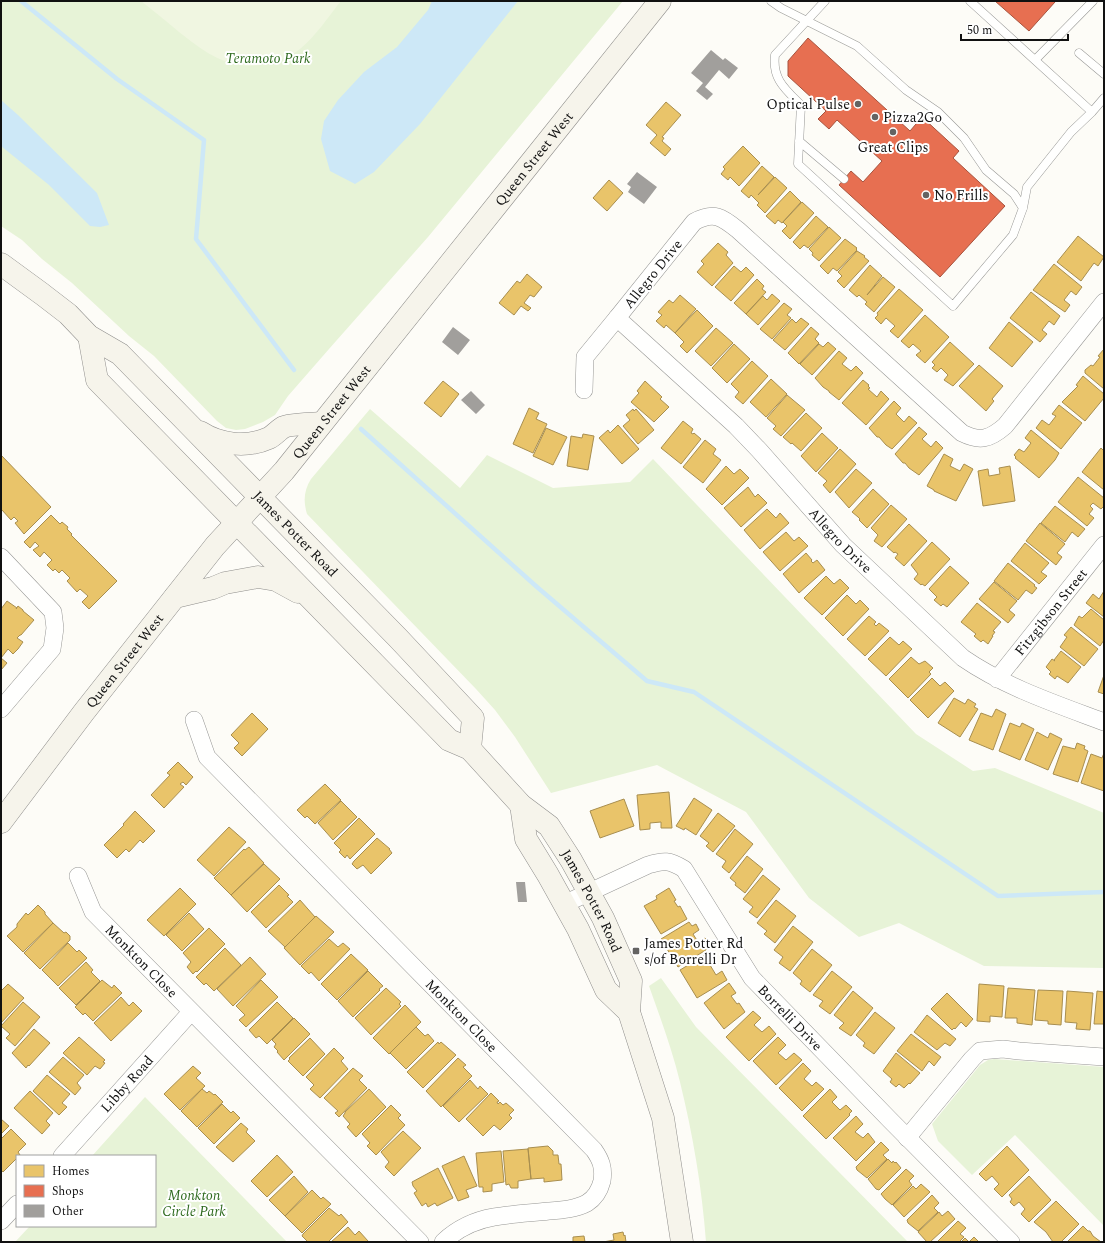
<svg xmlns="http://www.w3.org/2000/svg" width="1105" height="1243" viewBox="0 0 1105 1243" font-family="Spectral,serif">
  <rect width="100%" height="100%" fill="#fdfcf7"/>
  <path fill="#e7f3d7" d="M1,1h622l-195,236 -99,112 -41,47 -13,19 -12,7 -18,7 -9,1 -10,-2 -9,-7 -63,-65 -25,-20 -57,-53 -30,-24 -20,-19 -21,-14z
    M370,409l90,79 27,-33 66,33 77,-6 23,-23 263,275 57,37 22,-3 109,45v155l-120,-2 -85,-43 -40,14 -50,-39 -63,-86 -89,-47 -106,28 -36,-56 -20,-27 -19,-21 -169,-175c-4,-13 -3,-24 4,-35z
    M661,978l35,49 212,215h-202c-4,-54 -13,-107 -26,-160 -8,-33 -20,-65 -31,-96z
    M994,1059l110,8v159l-89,-91 -43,40 -34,-34 -6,-17 48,-59 8,-5z
    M145,1097l142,145h-272l15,-16h125v-70h-63z"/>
  <path fill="#f0f6e1" d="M141,1h200c-13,16 -25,35 -41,48 -9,7 -19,11 -30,14 -38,10 -63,-9 -91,-31 -12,-10 -25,-21 -38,-31z"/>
  <path fill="#cde8f7" d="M432,1h86l-98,123 -46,48 -19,12 -25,-13 -9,-32 3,-18 14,-21 26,-28 33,-25 31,-37z
    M1,100l17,15 79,78 12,32 -9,2 -10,-1 -41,-41 -48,-39z"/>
  <path fill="#e9c46a" stroke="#a88e4f" d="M666,102l15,13 -19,22 2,1 -2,3 9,8 -6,7 -15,-13 7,-8 -11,-10z
    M743,146l17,17 -21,23 -9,-9 -2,3 -7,-6 4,-5 -2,-2z
    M762,166l12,11 -16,18 17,-18 12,11 -22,25 -8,-8 2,-2 -8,-8 -2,3 -8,-7z
    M609,180l14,13 -16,18 -14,-13z
    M790,191l11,11 -19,21 -4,-3 -3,4 -9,-8z
    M802,202l12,11 -24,26 -8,-8 5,-5 -4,-4z
    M816,216l12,11 -20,21 -4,-3 -4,4 -7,-7z
    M829,227l12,11 -22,23 -7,-6 1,-2 -4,-4z
    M1078,236l26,21 -6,9 -4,-3 -13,18 -24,-19z
    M845,239l12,9 -1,1 1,1 -20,21 -4,-3 -5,6 -8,-8z
    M718,243l10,9 -2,3 7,8 -21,23 -15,-14 7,-8 -3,-3z
    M857,251l8,5 -1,1 5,4 -25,27 -7,-7 5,-5 -4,-4z
    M1054,264l28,23 -6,8 -5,-4 -7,9 6,5 -5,7 -32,-22z
    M870,265l12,11 -15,19 16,-18 12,10 -21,25 -9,-8 2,-2 -8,-7 -2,2 -8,-7z
    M734,266l7,6 5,-5 8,8 -23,26 -16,-14z
    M527,274l15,13 -8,10 -4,-2 -6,8 7,5 -3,3 -7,-5 -7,9 -15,-12 18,-22 3,2z
    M757,279l7,7 -2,3 4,3 -20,22 -12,-11z
    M899,289l24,21 -25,28 -8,-7 5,-5 -9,-8 -5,6 -6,-6 3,-3 -1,-2z
    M1031,292l29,24 -6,9 -5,-4 -7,9 5,4 -7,8 -30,-24z
    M772,294l8,7 -22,24 -12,-11 17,-18 4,4z
    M680,295l16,14 -21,24 -9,-8 -2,3 -8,-7 6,-6 -4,-3 11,-12 4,3z
    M784,303l8,6 -5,6 4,3 -19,21 -12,-10z
    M697,310l16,16 -26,27 -7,-7 4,-4 -9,-9z
    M925,315l24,22 -24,26 -9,-8 5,-4 -8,-7 -4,4 -8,-7z
    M801,318l8,6 -24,26 -12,-10 19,-21 4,4z
    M1009,322l24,20 -21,25 -23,-19z
    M811,327l8,7 -4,5 4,4 -20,21 -11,-11z
    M716,328l17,15 -22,23 -16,-15z
    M828,342l8,7 -24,26 -12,-11 19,-20 4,3z
    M950,342l24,22 -21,22 -9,-6 4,-5 -7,-7 -4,4 -5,-4 3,-3 -3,-3z
    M734,344l16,15 -23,24 -15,-15z
    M1104,349v40l-19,-16v-3l6,-5 2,1 7,-9 -2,-1z
    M839,351l8,7 -5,6 9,7 5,-5 7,7 -24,27 -10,-8v-1l-6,-4 -8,-9z
    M752,361l16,15 -25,28 -8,-7 4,-5 -8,-8z
    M979,365l24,21 -11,13 2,2 -8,10 -27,-25z
    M1083,376l21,18v4l-19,23 -23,-19 16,-16 -2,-1z
    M771,379l16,15 -21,23 -16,-15z
    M863,380l6,5 -1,1 2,2 -2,1 9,8 4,-6 8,8 -23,26 -24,-22z
    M443,381l16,13 -18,23 -17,-14z
    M645,381l17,16 -2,2 9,8 -15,15 -23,-20 8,-9 -2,-2z
    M787,395l18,15 -24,26 -8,-7 3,-3 -9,-8z
    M894,401l7,7 -5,6 8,8 5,-6 8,7 -25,26 -6,-4 -7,-8h-2l-8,-9z
    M1059,405l23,18 -21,26 -25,-21 6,-8 7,5 7,-9 -4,-2z
    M529,408l10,5 -3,6 11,5 -14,29 -20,-9z
    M633,409l1,2 2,-2 18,21 -16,14 -15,-18 7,-6 -4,-5z
    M806,413l16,15 -21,23 -9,-8 -1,1 -8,-7z
    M683,421l10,8 -2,4 2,1 1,-1 7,6 -20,25 -20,-16z
    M618,425l21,24 -17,15 -23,-26 9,-8 2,3z
    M919,427l8,7 -5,5 9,8 5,-6 7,7 -24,27 -10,-7 -4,-5h-2l-8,-9z
    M546,428l21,9 -14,28 -20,-9z
    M1031,430l28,23 -4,7 -16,18 -24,-20 1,-1 -2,-2 5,-6 5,3 7,-9 -6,-5z
    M822,433l16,15 -22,24 -15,-16z
    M583,434l11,2 -6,34 -21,-4 4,-30 11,2z
    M705,440l11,9 -3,5 8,6 -18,23 -20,-16z
    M1101,448l3,3v39l-22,-18z
    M840,449l16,15 -26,29 -7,-8 4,-4 -9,-8z
    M944,454l9,5 -3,7 10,5 4,-7 9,5 -17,32 -22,-10v-1l-7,-4z
    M1,455l50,52 -27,27 -9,-11 3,-2 -4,-4 -3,3 -9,-10 -1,1z
    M726,466l8,8 6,-5 9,9 -27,27 -16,-16z
    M1010,466l5,35 -32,5 -5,-35 10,-2 1,7 11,-2 -1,-6z
    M856,469l16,14 -23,25 -14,-16z
    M1078,477l26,21v8l-3,3 -8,-6 -3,3 3,3 -4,5 5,4 -7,8 -29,-24z
    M748,487l7,10 3,-3 9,9 -26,24 -17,-19z
    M873,489l16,15 -22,24 -8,-8 1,-1 -2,-2 -6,-5z
    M891,505l16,14 -25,28 -8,-6 4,-6 -7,-7z
    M1055,506l30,23 -7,8 -6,-5 -7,10 -24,-19z
    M767,509l9,9 4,-5 9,10 -29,26 -16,-19z
    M51,515l9,9 2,-2 6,5 -1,2 5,5 -1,1 46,46 -28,28 -7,-7 6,-6 -8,-7 -3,3 -10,-11 3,-3 -8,-8 -3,3 -4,-4 -2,2 -6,-6 5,-5 -8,-8 -4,5 -7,-7 6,-4 -4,-4 -5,6 -6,-6z
    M1040,523l25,21 -8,9 5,4 -6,8 -30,-24z
    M909,524l18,17 -23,25 -9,-8 3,-4 -3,-2 -1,1 -7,-6z
    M786,532l8,9 5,-4 9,9 -28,25 -17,-19z
    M932,542l18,17 -25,27 -3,-2 -1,1 -7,-6 4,-5 -7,-9z
    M1025,543l24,20 -8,9 6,4 -8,8 -28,-23z
    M806,553l6,7 -1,1 2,2 4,-3 8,10 -26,23 -16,-19z
    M1008,563l27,22 -1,1 3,2 -5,6 -6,-4 -8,10 -24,-19z
    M950,566l19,17 -22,24 -4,-3 -2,2 -7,-6 3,-3 -8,-8z
    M826,576l8,8 6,-5 9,9 -27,27 -18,-17z
    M994,582l23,19 -8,9 6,5 -7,8 -29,-24z
    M1104,591v26l-18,-14 7,-9 6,5z
    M847,595l9,9 4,-4 9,9 -26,27 -18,-18z
    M7,601l10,7 -1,1 2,-3 5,4v1l11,9 -13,15h-1l-3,3 6,4 -5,7 -5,5 -5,-5 -7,9 6,5 -6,7v-61z
    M977,603l24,19 -8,9 2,1 -3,4h1l-5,8 -5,-4 -2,2 -7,-6 2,-2 -15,-12z
    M1091,609l13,11v20l-4,6 -26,-21 5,-9 3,2z
    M869,616l7,6 -2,2 2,2 3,-3 10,8 -24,25 -18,-17z
    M1071,627l27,22 -14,17 -24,-19 7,-10 -3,-2z
    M890,637l9,8 4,-4 9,8 -26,27 -18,-17z
    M1061,651l20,16 -13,16 -11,-7 -2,3 -6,-5 2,-2 -5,-5 6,-8 3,2 -1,-1z
    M911,657l8,7 6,-3 8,7 -4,4 2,2 -23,24 -19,-19z
    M1104,675v19l-6,-2z
    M932,678l8,8 5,-4 9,9 -26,27 -18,-18z
    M954,698l11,6 3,-5 8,5 -2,3 4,2 -18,28 -22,-14z
    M996,709l10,5 -13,36 -24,-10 12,-27 11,4z
    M252,713l16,16 -26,27 -8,-8 5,-5 -8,-8z
    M1010,723l10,4 2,-4 12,6 -14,31 -21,-9z
    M1037,732l11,6 2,-5 12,6 -14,31 -23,-10z
    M1077,743l8,3 -1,3 4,2 -10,31 -25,-8 10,-28 12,3z
    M1104,753v38l-23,-8 10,-29 11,4z
    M178,762l15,15 -7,8 -3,-3 -3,2 4,3 -20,21 -13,-13 19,-20 -3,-2z
    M325,784l16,16 -26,24 -8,-8 -2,2 -8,-8z
    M669,792l3,36h-11v-6l-11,1v6l-10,1 -3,-35z
    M694,798l18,12 -16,25 -11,-7 -1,2 -8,-4z
    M624,799l10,27 -34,12 -10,-27z
    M341,801l16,16 -24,23 -15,-17z
    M135,811l20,20 -12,12 -3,-3 -11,12 -3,-3 -9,9 -13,-13 20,-20 -1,-1z
    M718,813l17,13 -22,26 -7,-6 3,-3 -9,-7z
    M359,818l16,16 -25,25 -3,-4 -2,3 -6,-6 2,-2 -7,-7z
    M229,827l17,15 -32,34 -17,-16z
    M735,829l18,15 -24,29 -7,-6 4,-6 -10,-7z
    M377,838l13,11h-1l3,4 -21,21 -8,-9 -6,4 -5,-5 2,-3z
    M249,847l15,16 -33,32 -17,-17 30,-29 1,1z
    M747,856l16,13 -18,24 -10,-8 1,-2 -6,-5z
    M264,864l16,15 -33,33 -16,-17z
    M763,875l17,14 -23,29 -8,-6 4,-5 -10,-8z
    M279,885l10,10 -2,1 6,6 -27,26 -15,-16z
    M180,888l16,16 -32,32 -17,-16z
    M669,888l7,12 -2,1 4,6 2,-1 7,13 -26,15 -17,-28 13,-7 -1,-3z
    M300,900l15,17 -30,30 -17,-16z
    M776,900l20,16 -21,27 -11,-9 3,-3 -10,-8z
    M38,905l7,7v2l8,9 -30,29 -16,-16 10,-9v-3l9,-11 2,2z
    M189,913l15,16 -22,22 -16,-16z
    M316,916l18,16 -34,33 -16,-17z
    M689,922l3,4 4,-2 3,6 -6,4 5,8 7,-4 5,8 -4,2v2l-28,17 -17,-28z
    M53,923l11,10 2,-1 4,4v4l-30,29 -16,-16z
    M793,926l20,16 -23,29 -11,-8 4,-6 -9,-7z
    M209,928l16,16 -28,28 -1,-1 -3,3 -6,-7 4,-5 -8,-9z
    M329,939l9,8 5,-4 7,6 -31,32 -8,-9 -2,2 -8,-8z
    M68,943l9,9 2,-2 8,8 -29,28 -16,-16z
    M225,948l16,17 -27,26 -8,-8 -2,2 -8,-8z
    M812,949l20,16 -22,27 -10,-8 2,-3 -9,-8z
    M710,952l6,10 -6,3 6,10 6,-4 5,9 -30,18 -17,-28z
    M351,954l17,16 -31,30 -16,-16z
    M250,957l16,17 -33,32 -16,-17z
    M86,962l7,8 -2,2 9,9 -24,24 -17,-17z
    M368,971l15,15 -4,3 1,1 -27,27 -15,-16z
    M832,971l20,16 -22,27 -11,-8 4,-5 -10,-6z
    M102,980l10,8 2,-3 8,8 -29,28 -8,-8 -2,2 -8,-8z
    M261,980l17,17 -32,30 -7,-7 6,-5 -9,-9z
    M729,983l7,10 -5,3 6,8 2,-1 6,9 -21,17 -20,-26z
    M8,984l16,14 -23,25v-32z
    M979,984l25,2 -2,31 -12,-1v6l-13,-1z
    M386,988l15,14 -2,2 2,2 -30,29 -16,-17z
    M1008,988l27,2 -3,35 -15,-2v-5h-12z
    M1038,990l25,1 -2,34 -13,-1v-3l-13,-1z
    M853,991l20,17 -22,28 -12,-8 5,-5 -10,-8z
    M1067,991l26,2 -3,37 -14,-1 1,-6 -12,-1z
    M1097,991l7,1v32h-10z
    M947,993l26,26 -7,8 -5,-5 -6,7 -1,-1 -2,2 -21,-21z
    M121,997l8,9 4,-4 9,9 -31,30 -17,-18z
    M23,1002l17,15 -25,29 -9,-8 4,-4 -9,-8z
    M277,1002l16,16 -26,26 -8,-8 -3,2 -7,-8z
    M405,1005l16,17 -32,32 -16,-16z
    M753,1011l8,7 -7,7 8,7 7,-6 7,8 -27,27 -23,-24z
    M875,1012l20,16 -21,26 -11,-8 2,-3 -9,-8z
    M927,1015l29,24 -6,7 -5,-3 -8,7 -23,-18z
    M294,1018l16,16 -26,26 -7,-8 1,-1 -4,-4 2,-3 -4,-4z
    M416,1027l9,9 3,-2 6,7 -28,28 -16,-16z
    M34,1029l16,14 -21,23 -1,-1 -2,3 -14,-15z
    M911,1034l30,23 -7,9 -5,-5 -7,10 -25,-20z
    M79,1037l26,23 -2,2 2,1 -5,6 -5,-3 -8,9 -24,-22z
    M778,1037l8,8 -8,8 8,7 8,-7 8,7 -26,25 -23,-24z
    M310,1038l15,16 -22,22 -15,-15 2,-2 -1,-1z
    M438,1042l1,2 2,-2 15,13 -33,33 -16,-16z
    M334,1048l10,10 -3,3 7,8 -28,29 -10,-9 4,-4 -8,-8z
    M896,1053l24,20 -10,11 -1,-1 -5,5 -5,-4 -3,3 -6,-5 2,-3 -9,-8z
    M63,1057l21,18 -7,8 4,5 -6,7 -26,-23z
    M458,1058l8,7 -3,2 9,9 -31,31 -15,-16z
    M803,1063l8,8 -7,8 8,7 4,-4 8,7 -22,22 -23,-23z
    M193,1066l8,7 -5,5 9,8 -25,24 -16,-16z
    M353,1068l10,8 -4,4 8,8 -28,29 -4,-4 3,-2 -14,-13z
    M47,1075l23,19 -8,9 5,4 -8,8 -26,-24z
    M470,1080l8,9 2,-3 8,8 -29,28 -16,-16z
    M202,1089l5,4 2,-2 5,4 1,-1 8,8 -26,25 -16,-16z
    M369,1089l17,18 -30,30 -9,-10 3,-3 -7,-8 2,-3v-1z
    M830,1089l7,8 -5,5 8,8 6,-5 6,6 -3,3 1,1 -24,24 -23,-23z
    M30,1091l23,22 -7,8 4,4 -8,9 -28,-26z
    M491,1093l8,8 -2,1 1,2 2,-2 3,3 3,-2 8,7 -5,5 3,3 -12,12 -6,-5 -11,11 -17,-17z
    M222,1104l9,9 2,-2 7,7 -26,26 -16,-16z
    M391,1105l10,10 -3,3 7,7 -29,30 -9,-9 3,-3 -8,-9z
    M856,1116l7,8 -8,8 8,6 5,-5 7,9 -19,19 -23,-23z
    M1,1119l8,7 -8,8z
    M241,1123l7,6 -2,3 9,9 -22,21 -17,-15z
    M11,1129l15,15 -8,8 2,3 -3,1v2l-14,14 -2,-2v-31z
    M403,1131l18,17 -27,28 -9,-9 4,-5 -8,-10z
    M881,1142l8,8 -6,5 4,4 -20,19 -10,-8 -1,-3z
    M548,1146l5,5v4h5l1,9h2l1,16 -18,2v-4l-13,1 -3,-31z
    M1007,1146l22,24 -27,27 -8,-8 5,-5 -7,-8 -6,5 -7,-7z
    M528,1149l3,30 -13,2v7h-7l-2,-4 -3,1 -3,-34z
    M501,1151l3,31 -12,2v7l-9,1v-5h-4l-3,-34z
    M277,1155l16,17 -26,25 -16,-16z
    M464,1156l13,30 -11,4 3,7 -11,4 -16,-35z
    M888,1159l4,4 1,-2 2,2 1,-1 5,6 -22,22 -3,-1 -8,-10z
    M438,1168l15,30 -16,8 -2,-3 -7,4 -2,-4 -4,3 -8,-13 3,-2 -4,-5 -1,-4z
    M906,1169l8,7 -5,5 3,4 -20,20 -7,-6 -4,-5z
    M294,1176l14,16 -23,24 -16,-16z
    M1029,1176l22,24 -22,22 -8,-8 4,-5 -6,-7 -5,4 -4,-4 2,-3 -3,-4z
    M921,1184l9,8 -26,25 -11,-12 20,-19 3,3z
    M312,1190l9,9 2,-2 8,7 -29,29 -17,-17z
    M932,1195l7,8 -5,5 4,4 -20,19 -10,-8 -1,-3z
    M1056,1201l23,23 -18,18h-8l-7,-10 -12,-10z
    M329,1208l10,8 2,-2 7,8 -20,20h-20l-6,-6 1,-2z
    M948,1211l7,8 -25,23h-3l-9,-10 21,-20 3,4z
    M958,1221l8,7 -6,6 4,3 -5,5h-22z
    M1083,1226l5,5h2l3,5 8,6h-34z
    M348,1227l7,8 4,-4 9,10 -1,1h-36z
    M623,1232l1,4 1,-1 1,7h-23l11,-2 -1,-6z
    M584,1236l1,6h-12v-5z
    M974,1237l5,5h-18l4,-4 4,4z"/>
  <path fill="#e76f51" stroke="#a7533e" d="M995,1h58l2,1 -26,29z
    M808,38l102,93 12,-14 37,34 -6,7 52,48 -65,71 -101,-92 12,-14 12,11 19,-21 -45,-41 -8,9 -11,-10 8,-8 -38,-35v-15z"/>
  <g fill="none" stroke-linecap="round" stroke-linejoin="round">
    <path stroke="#cde8f7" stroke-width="4.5" d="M21,1l96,78 87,61 -8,99 98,131
      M361,429l176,158 110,94 47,11 304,204 106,-4"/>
  </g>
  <path fill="#a19f9c" d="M711,50l12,10 2,-2 13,10 -9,11 -10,-9 -14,17 8,7 -6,6 -11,-9 7,-8 -12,-10z
    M637,172l20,15 -13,17 -16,-12 3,-5 -4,-3z
    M453,327l17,13 -12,15 -16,-13z
    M471,391l14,14 -9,9 -15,-14z
    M516,882h9l2,20h-9z"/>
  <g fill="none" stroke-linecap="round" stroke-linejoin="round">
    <g stroke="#979795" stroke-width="9">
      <path id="lane" d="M771,1l10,7 76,38 49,44 32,22 26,26 22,32 28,24 9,14
        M825,1l-50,54c-3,24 10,34 26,50l-3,59 155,142 60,-71 10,-27 4,-21 44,-55 21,-20 12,-14
        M970,1l122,111
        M1079,53l25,21
        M1035,60l58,-59
        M799,141l45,38"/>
    </g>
    <g stroke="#979795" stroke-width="18">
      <g id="street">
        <path id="s1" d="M1104,302l-99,124c-15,13 -25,16 -43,7l-224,-203c-16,-13 -24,-19 -44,-8l-77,96 119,108 23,24 84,95 120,113c42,29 93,46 141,64"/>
        <path d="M584,390l1,-33 32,-39"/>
        <path d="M1,557l52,55 2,16 -3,21 -51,60"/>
        <path id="s2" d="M997,679l107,-134"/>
        <path id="s3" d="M194,720l13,37 387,393c7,10 10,18 8,31 -2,8 -7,17 -15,22 -11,6 -25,7 -38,8 -18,2 -37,3 -55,6 -18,3 -37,12 -51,25"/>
        <path id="s4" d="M78,876l15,36 327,330"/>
        <path id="s5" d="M564,904l84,-39c16,-5 21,-5 36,4l68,109 138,142 121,122"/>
        <path d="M907,1138l65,-79 8,-8 23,-2 16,2 85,6"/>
        <path id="s6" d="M62,1156l129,-144"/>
        <path d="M1,1221l16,-17"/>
      </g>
    </g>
    <g stroke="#8e8d8b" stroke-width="23">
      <g id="secondary">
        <path id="s7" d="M1,264l41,30 26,20 21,22 31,18 278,284 75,80 -3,31"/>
        <path id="s8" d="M89,336l8,44 352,360 21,9 51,56 28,21 22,34 32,58 28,63 -2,31 34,106 19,124"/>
        <path d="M200,432c20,13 47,16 69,6 6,-3 10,-9 15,-11 6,-3 29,-3 38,-4"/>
        <path d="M175,597l38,-9 12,-5 33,-6 18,3 22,12"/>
        <path d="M521,805l5,34 22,36 30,54 28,61 23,22"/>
        <path id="s9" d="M1,822l83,-110 131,-166 69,-75 376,-470"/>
      </g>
    </g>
    <use href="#lane" stroke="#fffffe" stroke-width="8"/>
    <use href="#street" stroke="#fffffe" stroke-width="17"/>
    <use href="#secondary" stroke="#f6f4eb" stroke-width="22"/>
  </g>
  <g fill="#646362" stroke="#fff" stroke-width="1.5">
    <circle cx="858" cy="104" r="4"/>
    <circle cx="875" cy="117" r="4"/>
    <circle cx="893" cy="132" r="4"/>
    <circle cx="926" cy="195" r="4"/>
    <rect x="632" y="947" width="8" height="8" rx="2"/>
  </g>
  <g text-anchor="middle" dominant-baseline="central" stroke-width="4" stroke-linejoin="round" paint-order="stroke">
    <g font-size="14" font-style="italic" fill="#2f6b1f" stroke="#fff">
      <text x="268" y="58">Teramoto Park</text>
      <text x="194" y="1195">Monkton<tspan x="194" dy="16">Circle Park</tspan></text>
    </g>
    <g font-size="14" fill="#111" stroke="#fff" text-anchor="start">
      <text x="850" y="104" text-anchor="end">Optical Pulse</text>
      <text x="883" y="117">Pizza2Go</text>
      <text x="893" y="147" text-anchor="middle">Great Clips</text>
      <text x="934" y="195">No Frills</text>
      <text x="644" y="943">James Potter Rd<tspan x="644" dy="16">s/of Borrelli Dr</tspan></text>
    </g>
    <g font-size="14" fill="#111" stroke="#fff">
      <text stroke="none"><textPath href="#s9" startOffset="851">Queen Street West</textPath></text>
      <text transform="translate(653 274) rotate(-51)">Allegro Drive</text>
      <text stroke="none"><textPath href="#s9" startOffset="527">Queen Street West</textPath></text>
      <text stroke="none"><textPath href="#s7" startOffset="401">James Potter Road</textPath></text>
      <text stroke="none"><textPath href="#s1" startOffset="996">Allegro Drive</textPath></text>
      <text stroke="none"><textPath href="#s2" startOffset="86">Fitzgibson Street</textPath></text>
      <text stroke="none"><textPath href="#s9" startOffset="203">Queen Street West</textPath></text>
      <text stroke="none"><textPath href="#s8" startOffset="768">James Potter Road</textPath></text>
      <text stroke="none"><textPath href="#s4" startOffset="108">Monkton Close</textPath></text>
      <text stroke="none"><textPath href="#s3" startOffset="402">Monkton Close</textPath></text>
      <text stroke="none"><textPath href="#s5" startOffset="314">Borrelli Drive</textPath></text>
      <text stroke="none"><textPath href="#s6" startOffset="97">Libby Road</textPath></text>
    </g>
  </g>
  <rect width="1105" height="1243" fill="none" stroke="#111111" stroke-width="4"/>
  <rect x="16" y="1155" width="140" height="72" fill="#ffffff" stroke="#a0a0a0"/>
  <rect x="24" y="1165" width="20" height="12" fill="#e9c46a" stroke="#a0a0a0"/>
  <text x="52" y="1175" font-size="12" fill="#111111">Homes</text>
  <rect x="24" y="1185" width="20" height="12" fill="#e76f51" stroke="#a0a0a0"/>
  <text x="52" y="1195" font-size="12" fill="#111111">Shops</text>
  <rect x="24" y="1205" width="20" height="12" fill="#a19f9c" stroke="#a0a0a0"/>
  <text x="52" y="1215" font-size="12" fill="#111111">Other</text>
  <path d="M961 34v6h107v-6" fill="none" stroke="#111111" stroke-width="2"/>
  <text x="967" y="34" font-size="12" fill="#111111" stroke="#ffffff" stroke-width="3" paint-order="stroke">50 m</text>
</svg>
